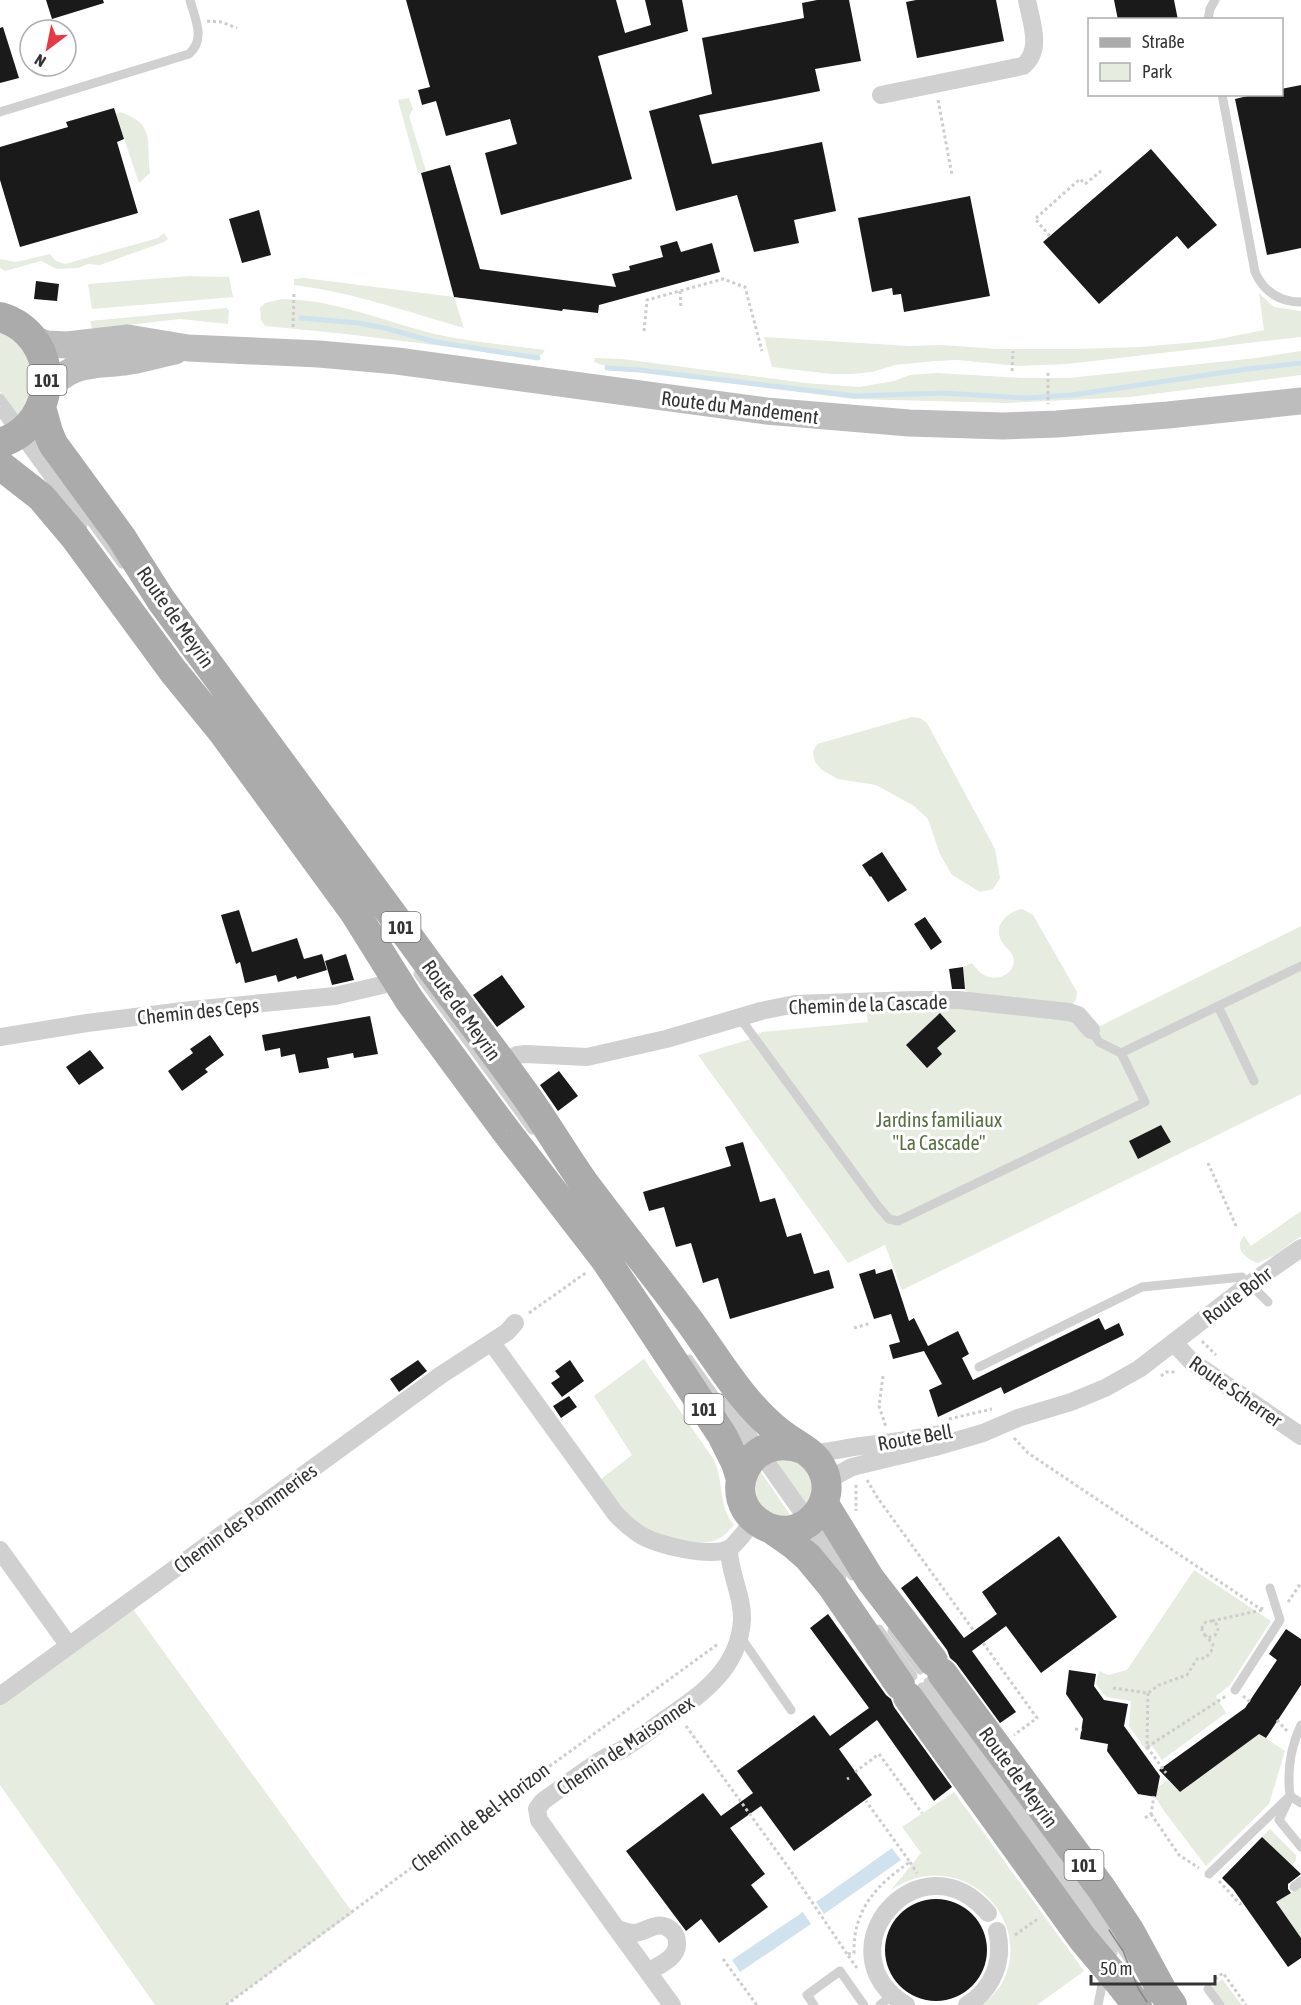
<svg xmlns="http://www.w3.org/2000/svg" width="1301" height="2005" viewBox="0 0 1301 2005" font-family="'Asap Condensed',sans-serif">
  <rect width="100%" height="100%" fill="#fff"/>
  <path fill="#e6ecdf" d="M409,98l4,11 -4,7 17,55 -8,2 -20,-73z
    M120,112c36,12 26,29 30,61l-11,10 -23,-69z
    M164,233l4,6 -4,3 -64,23 -12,-1 -10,4 -21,1 -16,-8 -36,10 -5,-3v-9l16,3 34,-8 6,7 9,3 93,-26z
    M189,276l40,1 4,20 -141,12 -4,-25z
    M304,278l150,19 10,31c-56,-16 -112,-36 -170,-43v-6z
    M1259,293l15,14 27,4v26l-234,27 -49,2 -61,-6 -22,1 -40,4 -23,7 -20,2h-21l-59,-7 -8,-30 145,9 33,-1 54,4h80l64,-2 69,-6 55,-11z
    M282,299c55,1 100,22 153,35 35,8 73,11 110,16l-5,6 -7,1 -187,-23 -81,-8 -4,-6 -1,-12 5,-5z
    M226,308l3,2 -1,14 -48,-5 -88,10 -2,-8z
    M0,329l27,20 8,37 -15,32 -20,-27z
    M1301,351v24l-171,22 -124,6 -153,-4 -242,-31 -17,-6 1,-4 27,1 183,24 54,4 35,-6 16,-6 26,-2 87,5h46l187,-20z
    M912,717l8,1 7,5 68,126 5,29 -7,11 -13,3 -28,-17 -12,-21 -12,-35 -14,-13 -38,-21 -38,-6 -16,-9 -7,-8 -2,-10 4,-8z
    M1022,909l11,6 44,77 -1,8 -5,6 -100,-13 -6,-3 -2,-23 9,-4c4,5 8,11 14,13 11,5 27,-1 28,-15 0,-9 -8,-12 -12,-19 -10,-16 5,-30 20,-33z
    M1301,926v168l-399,196 -17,-45 -37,18 -150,-208 53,-16 11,-7 106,-10 -3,-16 73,-2 135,14 11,16z
    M1301,1211v25l-26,19 -17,8c-12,-4 -25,-15 -14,-27l7,10z
    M644,1359l70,101c10,22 4,46 20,65 -5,6 -11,12 -18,15 -18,8 -61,-3 -76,-15 -16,-13 -27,-29 -39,-46l31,-24 -38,-59z
    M790,1457l18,10 7,20 -7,20 -35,-49z
    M759,1469l33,49 -10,1 -25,-15 -2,-29z
    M1194,1570l77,51 -41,64 -14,11 10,17 -64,47 -10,-14 -6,4 -17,-24 2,-25 -25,-4 -10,-13 3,-13 9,4 19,-5z
    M132,1608l221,305 -127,92h-71l-155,-220v-82z
    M1259,1734l26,17 -16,53 -63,62 -42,-55 -8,-13 2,-11 9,-7 13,12z
    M954,1792l130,179 -47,34h-55c6,-5 12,-11 17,-17 42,-65 -38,-146 -108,-98l30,-37 -19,-26z
    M1270,1829l26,26v5l-3,4 1,2 -14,14 1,-25 -19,-18z
    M1301,1883v55l-25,-36 17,-10z
    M1222,1979l20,26h-17l-13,-18z"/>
  <path fill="#cfe2ee" d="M892,1848l9,12 -77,54 -8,-12z
    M803,1912l8,12 -71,48 -8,-12z"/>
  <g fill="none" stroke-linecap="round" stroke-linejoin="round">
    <path stroke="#cfe2ee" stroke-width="5" d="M301,318l57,5 27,5 50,14 103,16
      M607,368l32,2 217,26 87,-3 84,5 45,-3 175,-26 54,-6"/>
  </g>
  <path fill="#1a1a1a" d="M46,0h57l1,3 -52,16z
    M406,0h210l9,33 26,-8 -6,-25h37l6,31 -90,25 34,123 -131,36 -16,-62 32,-9 -7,-25 -64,17 -10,-35 -14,4 -4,-15 12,-3z
    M817,0h32l12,61 -46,8 5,22 -121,24 13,49 110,-22 14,69 -42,9 5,23 -45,9 -17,-57 -61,16 -27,-100 63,-17 -10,-56 102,-20 -2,-15z
    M916,0h80l8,41 -87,17 -11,-56z
    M1114,0h60l4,20h-60z
    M3,27l16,51 -19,5v-55z
    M1301,85v163l-34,7 -32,-156 21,-5h25v-5z
    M114,108l10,31 -7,3 21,71 -118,34 -20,-67v-33l68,-20 -2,-5z
    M1151,149l66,76 -29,24 -11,-13 -78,68 -56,-62z
    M450,165l30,104 136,18 -4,-13 18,-4 -1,-4 34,-9 -3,-11 17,-5 4,11 31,-9 8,29 -121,33 -1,8 -35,-4 -1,2 -108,-14 -33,-124z
    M970,196l20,100 -86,16 -3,-18 -8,1 -1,-7 -20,4 -14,-74z
    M259,210l12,45 -29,8 -13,-44z
    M36,281l23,3 -2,17 -23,-2z
    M882,852l25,38 -19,12 -17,-26 -1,1 -8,-12z
    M239,910l13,42 45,-14 7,21 18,-5 5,16 -30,9 -1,-3 -18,6 -2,-7 -31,8 -5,-21 -4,2 -15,-49z
    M925,917l17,25 -11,8 -17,-26z
    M346,954l8,26 -22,5 -7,-24z
    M963,967l2,22h-13l-3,-20z
    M502,975l23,32 -28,20 -24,-32z
    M940,1013l16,18 -19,17 5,6 -15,14 -21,-23z
    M370,1016l8,38 -24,4 -1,-5 -26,5 2,10 -30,5 -4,-19 -14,3 -1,-9 -15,3 -3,-16z
    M210,1035l14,20 -19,14 3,3 -26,19 -14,-20 25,-18 -3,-4z
    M90,1050l14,18 -25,17 -13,-18z
    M559,1071l19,25 -20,15 -18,-26z
    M1161,1125l10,17 -33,17 -9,-18z
    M743,1142l17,60 15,-4 12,39 14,-4 13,41 15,-4 5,18 -104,31 -12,-41 -15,5 -12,-40 -15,4 -12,-40 -15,4 -6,-19 88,-26 -6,-19z
    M875,1269l1,5 16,-5 17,52 5,-3 14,28 30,-15 11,23 -7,4 11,22 126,-62 6,12 14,-7 5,12 -120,59 -3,-7 -63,30 -9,-27 13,-6 -18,-33 -31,8 -4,-14 11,-3 -9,-28 -17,5 -15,-45z
    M418,1360l9,11 -28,21 -9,-13z
    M570,1360l14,21 -22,16 -11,-14 9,-6 -5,-6z
    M569,1396l8,11 -16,11 -8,-12z
    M1059,1536l58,81 -76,56 -35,-47 -34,25 44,61 -16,11 -44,-60 -6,-5 -3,-8 -46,-62 16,-12 47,62 33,-24 -15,-22z
    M828,1614l58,81 5,4 3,8 58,80 -18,14 -57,-81 -38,29 33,46 -78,56 -33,-45 -31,22 35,46 -14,11 17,22 -49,36 -18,-24 -15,12 -60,-80 77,-58 18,23 32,-23 -16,-22 77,-56 16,21 39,-28 -59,-80z
    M1286,1629l15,10v46l-35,53 -7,-4 -79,58 -21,-22 86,-62 32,-48 -8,-6z
    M1069,1670l27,4 -2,12 10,14 24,4 -4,22 36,50 -4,21 -18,-3 -31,-43 1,-7 -28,-5 3,-20 -17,-25z
    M1262,1837l39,37 -13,10v5l3,4 -15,9 25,36v20l-13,9 -55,-78 -11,-11z
    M885 1950a51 51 0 1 1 102 0a51 51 0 1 1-102 0Z"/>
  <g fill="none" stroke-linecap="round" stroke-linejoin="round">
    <path stroke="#cdcdcd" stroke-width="3" stroke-dasharray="3 3" stroke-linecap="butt" d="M207,21l14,1 16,6
      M938,100l14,75
      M1050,236l-15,-17 45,-40 5,5 16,-13
      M680,291l1,17
      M293,327l1,-36
      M644,331l3,-31 76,-21 22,8 17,64
      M1012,371l1,-20
      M1048,373v31
      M1208,1163l29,65
      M529,1313l58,-41
      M854,1328l17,-5
      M1202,1341l14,14
      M883,1376l-4,30 7,21
      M1161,1376l5,-4h11
      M949,1419l43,-10
      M1014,1438l14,15 231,155 6,1
      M867,1480l10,17 97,134
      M856,1485v26
      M1288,1602l13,-19
      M1212,1621l50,-11
      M1202 1629a8 8 0 1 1 16 0a8 8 0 1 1-16 0Z
      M983,1643l54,75 -23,17
      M1113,1688l35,5 11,-8 28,-10 10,-16 8,-1 6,-6 2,-8 -10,-11
      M1148,1693l-1,54 19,26
      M1243,1696l7,6
      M1277,1720l10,11
      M686,1726l105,145 56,83
      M1075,1729l7,1
      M1147,1747l79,-51
      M855,1772l24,-18 43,59
      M847,1779l2,-1
      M1151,1814l28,41 20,13
      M1145,1818l6,-4 3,-18
      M910,1862l7,11
      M1219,1881l21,23 3,-2
      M1015,1935l24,-17
      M723,1959l33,45 -2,1
      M857,1968l-10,-14 7,-1c-1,-43 22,-68 56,-91l-44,-61
      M1215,1979l8,-6 23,32
      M226,2005l277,-205 215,-156"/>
    <path stroke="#d0d0d0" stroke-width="9" d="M1208,20l2,-11 5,-9
      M1222,94l33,178c9,20 24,30 46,30
      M0,112l189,-58c17,-15 6,-35 1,-54
      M0,398l122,166
      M0,411l83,114
      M418,974l114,156
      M1218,1006l36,75
      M740,1018l137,187 12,14 9,2 247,-119 -24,-49 -22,-11 -8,-12
      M1121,1053l180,-87
      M1247,1286l10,5 11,11
      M689,1359l153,217
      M979,1367l163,-80 100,-10
      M725,1396l127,180
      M879,1629l34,47
      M892,1631l28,39
      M740,1636l51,74
      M928,1682l202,279
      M922,1687l191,266
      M1235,1690l45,-70 -10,-32
      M1290,1796c-3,-25 0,-48 11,-71
      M1290,1796l11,7
      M1288,1801l-9,19 22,27
      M1209,1874l81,-78
      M1294,1887l7,-6
      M1208,1989l12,16
      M814,2005l-7,-10 33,-24 24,34
      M880,2005l12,-10
      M1098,2005l6,-30"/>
    <path stroke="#d0d0d0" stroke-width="18" d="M881,95l142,-29c20,-16 8,-44 4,-66
      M0,1037l87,-14 104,-13 144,-14 47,-11 13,-7
      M502,1065l15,-10 9,-1 61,3 79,-18 95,-28 34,-7 119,-4h45l110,12 9,3 13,15
      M492,1343l123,170c7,8 15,15 24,21 16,11 74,25 91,14 9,-7 17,-20 25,-28
      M1174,1343l17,18 110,75
      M811,1453c17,0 33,-5 50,-7 27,-3 53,-7 79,-12
      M827,1484l8,-8 17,-9 83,-20 48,-14 35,-15 53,-16 34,-14 34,-19 108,-83 54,-38
      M0,1550l69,96
      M0,1696l441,-321 66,-43 8,-9
      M616,1928l32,44
      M672,2005l-24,-33c11,-7 30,-14 29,-29 0,-6 -2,-10 -6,-13 -12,-11 -23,1 -36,3 -6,0 -13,-2 -19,-5l-77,-108 -2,-11 6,-8c20,-14 39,-29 60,-42 6,-4 14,-6 20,-10 14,-9 28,-19 41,-29 37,-25 75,-51 78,-100 1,-25 -13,-47 -13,-71
      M906,2005c-87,-54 14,-172 82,-92
      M967,2005c26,-16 37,-44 30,-74"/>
    <path stroke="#bdbdbd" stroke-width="27" d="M32,339l15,5 20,1 61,-7 60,10 131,6 78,7 369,50 143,12 94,3 54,-2 111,-9 133,-14
      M46,389c30,-27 41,-23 78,-27 17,-2 35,-8 51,-11"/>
    <path stroke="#ababab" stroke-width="30" d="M0,317c62,18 61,107 0,126
      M41,407l7,25 5,12 68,93 40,63c83,112 165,224 247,336 38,53 78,104 116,157 21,29 39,60 60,90 35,47 71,92 106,139 27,37 52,81 89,110 13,11 32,18 41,33 23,37 -19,82 -57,60 -47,-26 -15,-97 40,-76
      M0,465l41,32 33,39 99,135 49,60 133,182 55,88 96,130 99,128 33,49 84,127 14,28 5,16
      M824,1504l46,75 63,82
      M773,1530l20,14 15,13 24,29 68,99
      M942,1673l159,215 28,42 32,59 11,16
      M908,1697l174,241 37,44 18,23"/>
    <path stroke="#888" stroke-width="1.5" d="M1109,1930l14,21 15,37 9,14"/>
  </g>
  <g text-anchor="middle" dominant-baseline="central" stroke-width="6" stroke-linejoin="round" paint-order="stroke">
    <g fill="#fff" stroke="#707070" stroke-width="1.5">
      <rect x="27.5" y="365" width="39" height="30" rx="4.5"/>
      <rect x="381.5" y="912" width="39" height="30" rx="4.5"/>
      <rect x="684.5" y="1394" width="39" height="30" rx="4.5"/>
      <rect x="1064.5" y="1850" width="39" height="30" rx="4.5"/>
    </g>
    <g font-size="18" font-weight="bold" fill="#333">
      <text x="47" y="380">101</text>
      <text x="401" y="927">101</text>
      <text x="704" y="1409">101</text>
      <text x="1084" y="1865">101</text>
    </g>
    <g font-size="20" fill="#333" stroke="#fff">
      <text transform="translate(740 407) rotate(7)">Route du Mandement</text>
      <text transform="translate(176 617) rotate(55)">Route de Meyrin</text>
      <text transform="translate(868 1004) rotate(-2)">Chemin de la Cascade</text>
      <text transform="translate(462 1010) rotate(54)">Route de Meyrin</text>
      <text transform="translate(198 1011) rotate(-6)">Chemin des Ceps</text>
      <text transform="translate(1237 1295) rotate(-37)">Route Bohr</text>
      <text transform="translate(1236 1391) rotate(35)">Route Scherrer</text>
      <text transform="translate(915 1437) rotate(-10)">Route Bell</text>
      <text transform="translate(245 1518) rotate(-36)">Chemin des Pommeries</text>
      <text transform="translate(625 1745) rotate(-34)">Chemin de Maisonnex</text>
      <text transform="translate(1019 1777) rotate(54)">Route de Meyrin</text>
      <text transform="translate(480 1817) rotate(-37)">Chemin de Bel-Horizon</text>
    </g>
    <g font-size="20" fill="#56703f" stroke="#fff">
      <text x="939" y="1119">Jardins familiaux<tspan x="939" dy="23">"La Cascade"</tspan></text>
    </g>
  </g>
  <rect x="1088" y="18" width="195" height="78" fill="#ffffff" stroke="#adadad" stroke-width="1.5"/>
  <rect x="1100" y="38" width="30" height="9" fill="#ababab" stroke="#adadad" stroke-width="1.5"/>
  <text x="1142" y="48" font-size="18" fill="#333333">Straße</text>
  <rect x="1100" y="63" width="30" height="18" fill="#e6ecdf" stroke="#adadad" stroke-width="1.5"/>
  <text x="1142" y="78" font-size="18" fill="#333333">Park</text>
  <g transform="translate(48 48) rotate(212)"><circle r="28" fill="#ffffff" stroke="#adadad" stroke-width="1.5"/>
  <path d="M0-4.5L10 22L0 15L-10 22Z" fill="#e63946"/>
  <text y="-9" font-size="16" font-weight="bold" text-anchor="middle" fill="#333333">N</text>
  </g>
  <path d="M1091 1975v9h124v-9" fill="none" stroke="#333333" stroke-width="3"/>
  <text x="1100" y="1975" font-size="18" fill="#333333" stroke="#ffffff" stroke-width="4.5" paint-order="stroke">50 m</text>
</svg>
